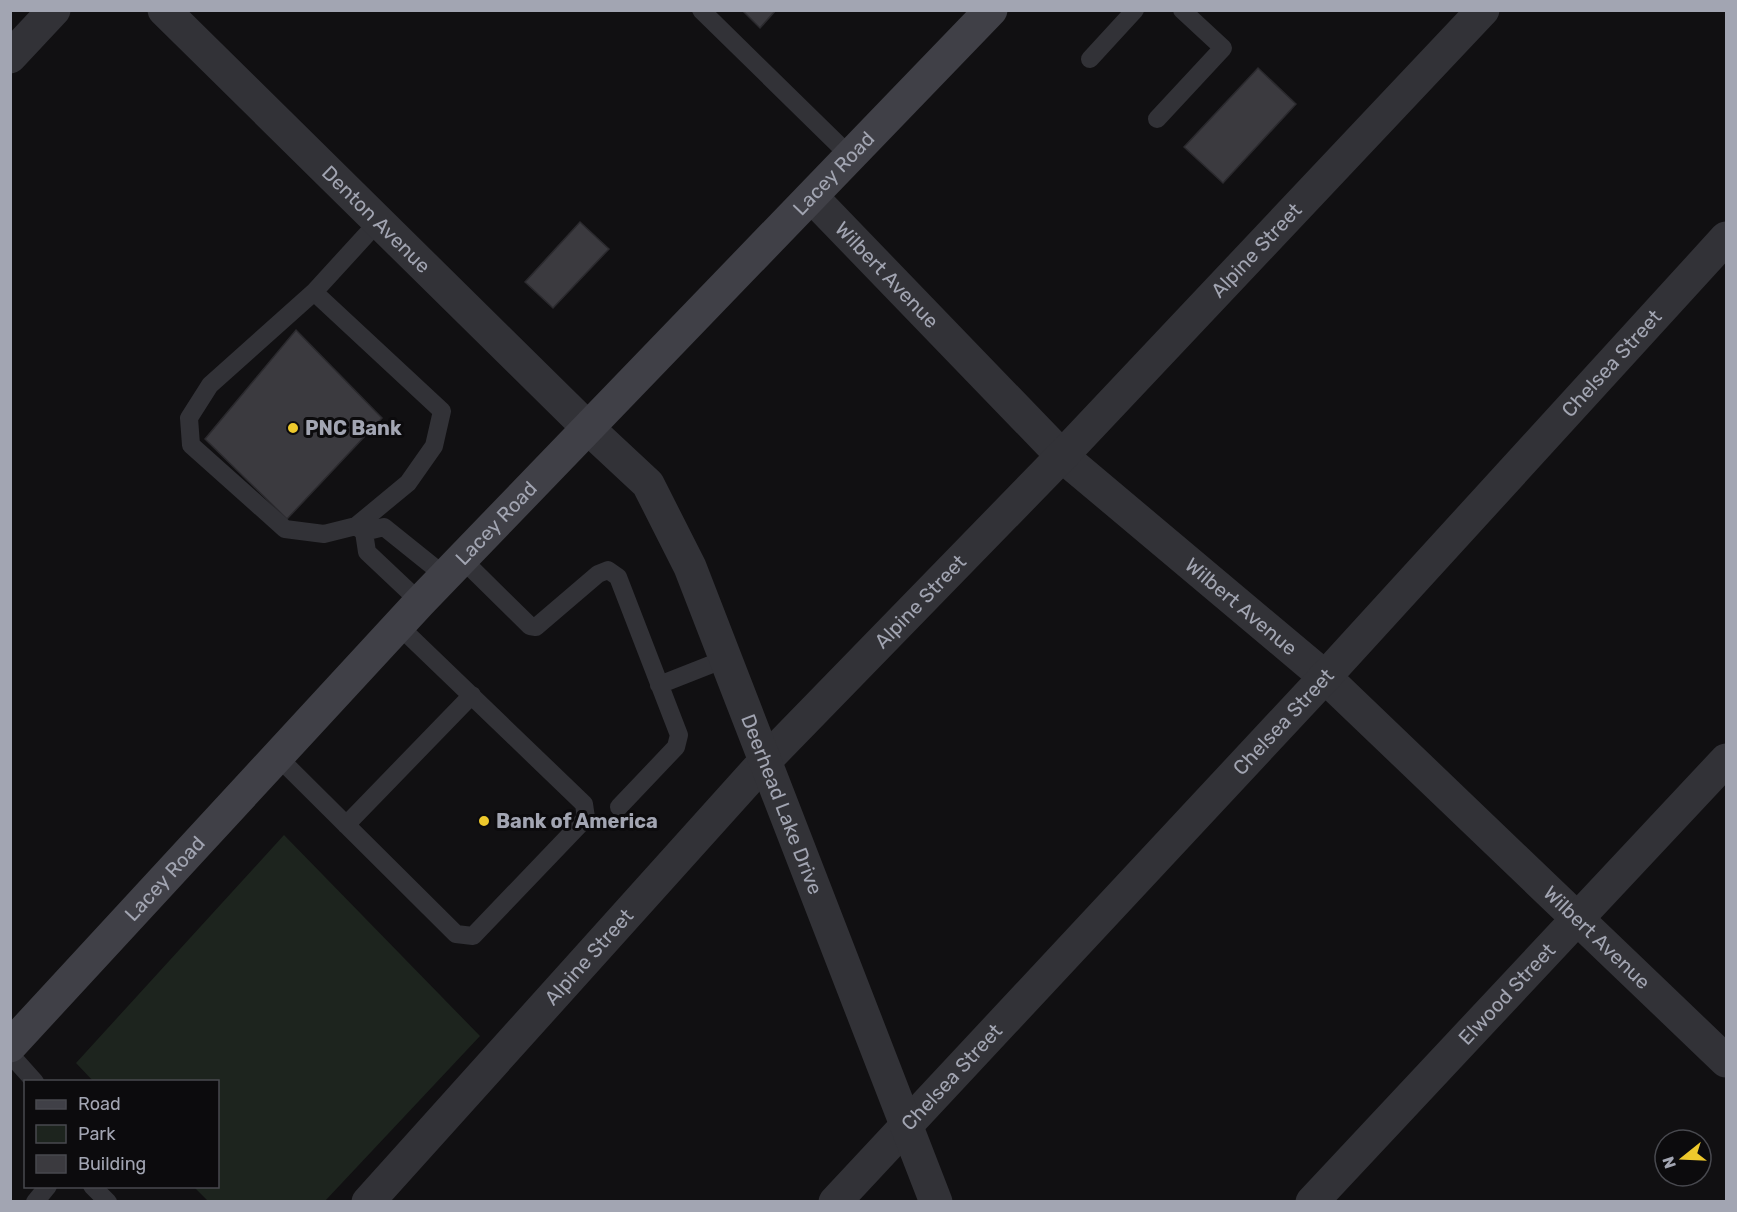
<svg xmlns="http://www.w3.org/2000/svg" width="1737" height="1212" viewBox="0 0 1737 1212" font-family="Rubik,sans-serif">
  <rect width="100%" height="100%" fill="#111012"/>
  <path fill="#1d241e" d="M284,835l196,201 -155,165h-117l-14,-14 24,-1v-104l-125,-1 -17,-18z"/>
  <path fill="#3b3a3f" stroke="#2b2a2e" stroke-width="1.5" d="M742,10h34l-16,18z
    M1258,68l38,36 -73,79 -39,-36z
    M580,222l29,27 -56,59 -28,-26z
    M296,330l86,88 -95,101 -82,-80z"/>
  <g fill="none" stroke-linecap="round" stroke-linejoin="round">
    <path stroke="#323237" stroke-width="18" d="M701,10l150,147
      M1090,59l45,-49
      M1157,119l66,-71 -41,-38
      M314,292l-104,93 -21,33 2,27 94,84 39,5 32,-8 52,-43 26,-37 8,-35 -128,-119 64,-70
      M356,526l8,6 3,20 53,50
      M364,532l20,-5 61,49
      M462,559l68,67 6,1 62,-53 10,-4 10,7 61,158 -3,12 -57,60
      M659,685l66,-26
      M278,757l178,177 17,2 113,-118 -2,-14 -185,-178
      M346,825l126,-130
      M10,1054l25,28
      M92,1186l16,16
      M35,1202l13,-16"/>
    <g stroke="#323237" stroke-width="33">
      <path id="s1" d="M164,10l425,419"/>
      <path d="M10,57l44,-47"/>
      <path id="s2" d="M812,197l250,259 263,221 401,384"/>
      <path id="s3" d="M368,1202l396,-440 298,-306 421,-446"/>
      <path id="s4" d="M835,1202l490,-525 401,-439"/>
      <path id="s5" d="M1312,1202l414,-442"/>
    </g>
    <path stroke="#323237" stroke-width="33" id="s6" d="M589,429l59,55 42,83 246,635"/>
    <path stroke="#404047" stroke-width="33" id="s7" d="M10,1046l410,-444 571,-592"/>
  </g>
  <g fill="#eec92c" stroke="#0c0b0d" stroke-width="2">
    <circle cx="293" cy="428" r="6"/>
    <circle cx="484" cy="821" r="6"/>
  </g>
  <g text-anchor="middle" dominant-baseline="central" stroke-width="6" stroke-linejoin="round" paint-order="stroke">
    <g font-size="20" fill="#a2a5b2" stroke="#0c0b0d">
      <text stroke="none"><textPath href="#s7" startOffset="1200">Lacey Road</textPath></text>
      <text stroke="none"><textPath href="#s1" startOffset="298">Denton Avenue</textPath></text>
      <text stroke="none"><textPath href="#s3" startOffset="1302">Alpine Street</textPath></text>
      <text stroke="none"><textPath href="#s2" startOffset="108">Wilbert Avenue</textPath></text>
      <text stroke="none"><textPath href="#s4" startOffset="1143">Chelsea Street</textPath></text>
      <text stroke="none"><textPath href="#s7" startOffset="714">Lacey Road</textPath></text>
      <text stroke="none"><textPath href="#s3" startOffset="816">Alpine Street</textPath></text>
      <text stroke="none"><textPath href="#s2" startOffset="594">Wilbert Avenue</textPath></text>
      <text stroke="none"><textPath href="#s4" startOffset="657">Chelsea Street</textPath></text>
      <text stroke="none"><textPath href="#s6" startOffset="428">Deerhead Lake Drive</textPath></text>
      <text stroke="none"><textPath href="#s7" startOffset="228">Lacey Road</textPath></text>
      <text stroke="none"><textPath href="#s2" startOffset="1080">Wilbert Avenue</textPath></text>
      <text stroke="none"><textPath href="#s3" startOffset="330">Alpine Street</textPath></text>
      <text stroke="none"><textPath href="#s5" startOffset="285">Elwood Street</textPath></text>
      <text stroke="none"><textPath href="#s4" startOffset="171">Chelsea Street</textPath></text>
    </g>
    <g font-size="20" font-weight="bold" fill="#a2a5b2" stroke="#0c0b0d" text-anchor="start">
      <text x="305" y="428">PNC Bank</text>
      <text x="496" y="821">Bank of America</text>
    </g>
  </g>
  <rect width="1737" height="1212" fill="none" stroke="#a2a5b2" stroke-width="24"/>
  <rect x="24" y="1080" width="195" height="108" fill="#0c0b0d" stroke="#48494f" stroke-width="1.5"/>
  <rect x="36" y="1100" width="30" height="9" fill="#404047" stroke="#48494f" stroke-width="1.5"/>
  <text x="78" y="1110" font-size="18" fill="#a2a5b2">Road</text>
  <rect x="36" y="1125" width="30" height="18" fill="#1d241e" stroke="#48494f" stroke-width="1.5"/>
  <text x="78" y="1140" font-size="18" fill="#a2a5b2">Park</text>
  <rect x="36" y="1155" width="30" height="18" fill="#3b3a3f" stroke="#48494f" stroke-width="1.5"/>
  <text x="78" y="1170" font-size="18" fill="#a2a5b2">Building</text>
  <g transform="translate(1683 1158) rotate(252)"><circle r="28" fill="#0c0b0d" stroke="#48494f" stroke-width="1.5"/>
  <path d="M0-4.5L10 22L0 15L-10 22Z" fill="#eec92c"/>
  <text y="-9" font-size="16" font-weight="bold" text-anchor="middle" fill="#a2a5b2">N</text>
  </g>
</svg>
